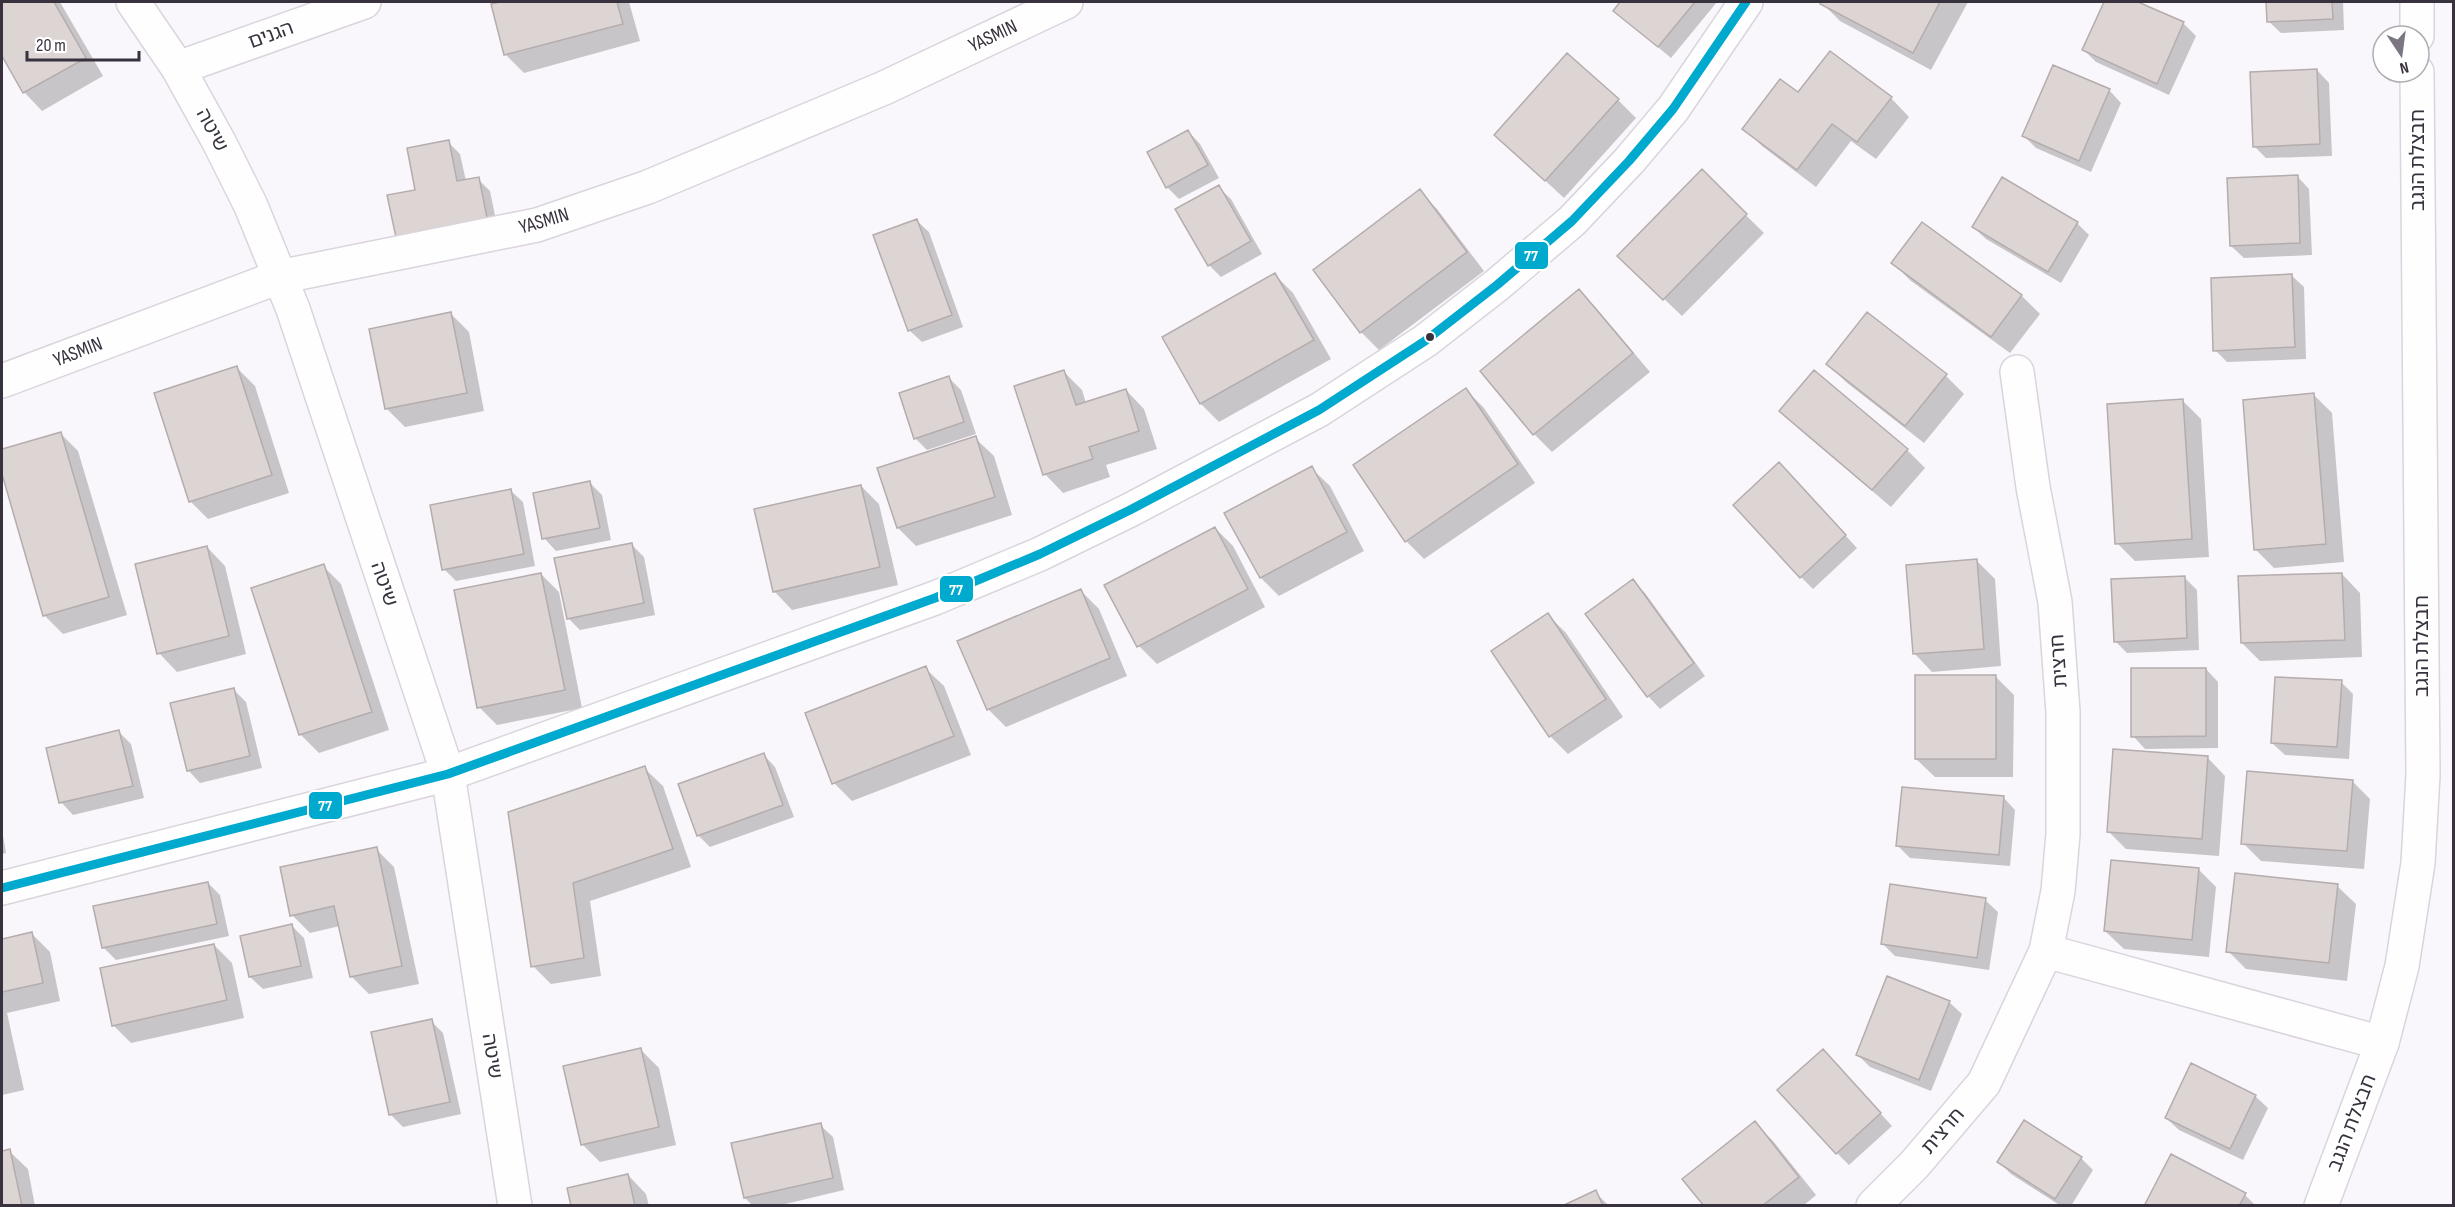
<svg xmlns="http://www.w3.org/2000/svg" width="2455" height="1207" viewBox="0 0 2455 1207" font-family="'Sofia Sans Condensed','Noto Sans Hebrew',sans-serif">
  <rect width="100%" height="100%" fill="#faf7fc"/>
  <path fill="#0003" d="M2,2h58l43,74 -61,35 -18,-19 -22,-39z
    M506,2h123l11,39 -116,32 -18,-18 -13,-50z
    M1622,2h95l-46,56 -56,-47z
    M1823,2h145l-37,68 -91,-49 -18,-18z
    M2105,2h29l49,21 13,13 -27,59 -73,-33 -12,-12z
    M2268,2h75l1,28 -63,3 -13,-12z
    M2317,70l12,13 3,73 -66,2 -12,-12z
    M2109,90l12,13 -30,69 -55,-24 -12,-12z
    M1799,94l92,4 18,19 -33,42 -25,-18 -35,46 -54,-41 -18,-18z
    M1618,100l18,18 -72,80 -68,-63z
    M1188,131l12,13 19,34 -40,21 -12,-12z
    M448,142l12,12 6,27 12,-2 12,12 9,44 -82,-44z
    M1702,172l62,61 -82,83 -63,-60z
    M2297,176l12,13 3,66 -68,3 -13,-12z
    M1218,187l13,12 31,55 -41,23 -12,-12z
    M1419,191l18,18 47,62 -105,79 -18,-18z
    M916,220l13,12 34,95 -41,15 -13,-12z
    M2077,223l12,12 -28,48 -75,-44 -13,-12z
    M1922,224l100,72 18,18 -30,39 -99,-72 -18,-18z
    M1275,275l18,18 38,66 -112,63 -18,-18 -37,-66z
    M2291,275l13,12 2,72 -79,3 -12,-12z
    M1579,291l18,18 53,63 -98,80 -18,-18z
    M451,314l18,18 15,79 -79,16 -19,-19z
    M1828,364l118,12 18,18 -40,49 -78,-61z
    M237,368l18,18 34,107 -81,26 -18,-18z
    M1064,372l18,18 4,13 40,-13 18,19 13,40 -51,16 4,12 -47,16 -18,-19z
    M949,378l12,12 15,44 -49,16 -12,-12z
    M1466,390l18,18 51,75 -111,76 -18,-18z
    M2314,395l18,18 12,149 -70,6 -18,-18z
    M2183,401l18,18 8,138 -74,4 -18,-18z
    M1781,411l126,39 18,18 -34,39 -92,-78z
    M60,433l18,18 49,164 -64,19 -18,-18 -43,-147v-19z
    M975,438l19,18 18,59 -96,31 -18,-18z
    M1311,468l19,18 34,65 -85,45 -18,-18 -35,-64z
    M1791,476l66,72 -44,41 -12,-12z
    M590,483l12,12 9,45 -55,11 -12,-13z
    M861,486l18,18 19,81 -106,25 -18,-19z
    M510,490l13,12 12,64 -79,15 -12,-12z
    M1215,528l18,18 32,61 -108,57 -18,-18 -33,-60z
    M631,544l13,13 11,58 -75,15 -12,-12z
    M207,547l18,19 21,88 -69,18 -18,-19z
    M1977,561l18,18 6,87 -69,6 -18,-19z
    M323,566l18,18 48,146 -70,23 -18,-18 -48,-146z
    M541,574l18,18 23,116 -85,17 -18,-18z
    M2342,574l18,19 2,64 -102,4 -18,-18z
    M2184,577l13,13 2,60 -72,3 -12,-12z
    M1633,581l12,12 60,83 -45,33 -12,-13 -61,-82z
    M1081,591l18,18 28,67 -121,51 -18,-18z
    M1548,615l18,18 57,84 -55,37 -18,-18z
    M925,668l19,18 27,69 -119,46 -18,-18z
    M2206,669l12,13v66l-73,1 -12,-13z
    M1996,677l18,18 -1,82h-78l-19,-18z
    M2341,682l12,12 -4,65 -64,-4 -13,-12z
    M233,689l13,13 16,66 -62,15 -12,-13z
    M119,732l12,12 13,54 -71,17 -12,-13z
    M763,754l12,13 19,50 -84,30 -12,-12z
    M2207,757l18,19 -6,80 -93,-7 -18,-18z
    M644,768l19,18 28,81 -101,34 11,75 -50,8 -18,-18 -23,-153z
    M2352,781l18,18 -6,70 -103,-8 -18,-18z
    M2003,797l12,13 -5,56 -100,-8 -12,-12z
    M2,830l4,23 -4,1z
    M376,849l18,18 25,117 -50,10 -18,-18 -11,-50 -30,7 -18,-18z
    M2198,869l18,18 -7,70 -85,-8 -19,-18z
    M208,883l12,12 9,41 -113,24 -12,-12z
    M2337,886l19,18 -9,77 -101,-12 -18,-18z
    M1985,900l13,12 -9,58 -94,-14 -12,-12z
    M292,926l12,12 9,40 -50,11 -13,-12z
    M32,934l18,18 10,49 -53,12 17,77 -22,5v-154z
    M214,945l18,18 12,55 -113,25 -18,-18z
    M1949,1002l13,12 -31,77 -61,-24 -12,-12z
    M431,1021l12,12 18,81 -58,13 -12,-12 -18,-82z
    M641,1050l18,18 17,77 -76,17 -18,-18z
    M1835,1064l57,62 -43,39 -12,-12z
    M2255,1096l13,12 -25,52 -64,-30 -13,-12z
    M1755,1123l18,18 43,54 -13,11h-97z
    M820,1125l13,12 11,53 -67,16h-24l-8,-8z
    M9,1151l19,18 7,37h-33v-53z
    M2081,1158l12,12 -22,36h-10l-50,-32 -12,-12z
    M628,1175l18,19 3,12h-76z
    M1595,1192l14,14h-43z
    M2245,1195l11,11h-111z"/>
  <path fill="#ddd4d4" stroke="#b4acad" stroke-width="1.5" d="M2,2h52l32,56 -63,35 -21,-37z
    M500,2h117l6,22 -119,31 -13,-51z
    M1620,2h75l-37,45 -45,-36z
    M1821,2h119l-27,51 -93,-49z
    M2104,2h34l46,20 -27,62 -75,-34z
    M2266,2h66l1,17 -66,3z
    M1830,51l62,46 -35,45 -25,-18 -35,46 -55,-41 38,-50 18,13z
    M1567,53l52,46 -74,82 -51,-46z
    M2053,65l57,24 -31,72 -57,-25z
    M2317,69l3,75 -67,3 -3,-75z
    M1188,130l20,35 -42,23 -19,-36z
    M449,140l8,41 22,-4 9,46 -91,19 -10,-47 28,-5 -8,-42z
    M1702,169l45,45 -84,86 -46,-44z
    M2298,175l2,68 -70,3 -3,-68z
    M2002,177l76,45 -30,50 -76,-45z
    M1219,185l32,56 -43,25 -33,-57z
    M1420,189l47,63 -107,81 -47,-63z
    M917,219l35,96 -44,16 -35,-96z
    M1922,222l100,73 -31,42 -100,-74z
    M1275,273l39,67 -114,64 -38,-67z
    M2292,274l3,73 -82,4 -2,-73z
    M1579,289l54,64 -100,82 -53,-64z
    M451,312l16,81 -82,16 -16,-80z
    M1867,312l80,62 -42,52 -79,-62z
    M237,366l35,109 -83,27 -35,-109z
    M1064,370l12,35 50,-16 13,42 -50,16 4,12 -50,16 -29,-89z
    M1814,370l94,79 -36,41 -93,-79z
    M949,376l15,46 -50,17 -15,-46z
    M1466,388l52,76 -113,78 -52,-77z
    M2314,393l12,151 -72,6 -11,-150z
    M2183,399l9,140 -77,5 -8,-140z
    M61,432l48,165 -66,19 -41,-142v-25z
    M976,436l19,61 -98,31 -20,-60z
    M1779,462l67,73 -46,43 -67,-73z
    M1312,466l35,66 -87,46 -36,-65z
    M590,481l10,47 -58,11 -9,-46z
    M861,485l19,82 -107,25 -19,-83z
    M511,489l13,65 -82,16 -12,-65z
    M1215,527l33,62 -111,58 -33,-62z
    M632,543l12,60 -77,16 -13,-61z
    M207,546l22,90 -72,18 -22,-90z
    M1977,559l7,90 -71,5 -7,-89z
    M324,564l48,148 -73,23 -48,-147z
    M541,573l24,117 -88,18 -23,-118z
    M2342,573l3,67 -104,3 -3,-67z
    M2185,576l2,62 -73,4 -3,-63z
    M1633,579l61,84 -47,34 -62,-83z
    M1081,589l29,69 -123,52 -30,-69z
    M1548,613l58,86 -57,38 -58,-86z
    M926,666l28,70 -122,48 -27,-71z
    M2131,668h75v68l-75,1z
    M1915,675h81v84h-81z
    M2275,677l67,3 -5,67 -66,-4z
    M234,688l16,68 -63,15 -17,-68z
    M119,730l14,56 -74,17 -13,-55z
    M2113,749l95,7 -6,83 -95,-7z
    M764,753l19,52 -86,31 -19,-52z
    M645,766l28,83 -100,34 11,75 -53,9 -23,-155z
    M2247,771l106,9 -6,71 -106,-7z
    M1902,787l102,9 -5,59 -103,-9z
    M377,847l25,119 -52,11 -16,-71 -44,10 -10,-49z
    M2111,860l88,8 -7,72 -88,-9z
    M2235,873l103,11 -9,79 -103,-11z
    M208,882l9,42 -115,24 -9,-42z
    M1890,884l96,14 -9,60 -96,-14z
    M292,924l9,42 -52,11 -9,-41z
    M32,932l11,51 -41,9v-53z
    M214,944l13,56 -115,26 -12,-58z
    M1887,976l63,25 -31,79 -63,-25z
    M432,1019l18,83 -61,13 -18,-83z
    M641,1048l18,79 -78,18 -18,-79z
    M1823,1049l58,64 -45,41 -59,-64z
    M2191,1063l65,32 -26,54 -65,-31z
    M2024,1120l58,37 -27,42 -58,-37z
    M1755,1121l44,56 -37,29h-58l-22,-27z
    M821,1123l12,55 -89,20 -13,-55z
    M10,1149l12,57h-20v-55z
    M2171,1154l75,39 -7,13h-95z
    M628,1174l7,32h-64l-4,-18z
    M1596,1190l7,16h-41z"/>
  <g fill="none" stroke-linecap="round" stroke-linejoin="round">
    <g stroke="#dad4dd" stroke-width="36">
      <path id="minor" d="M178,68l186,-66
        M2017,372l16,115 22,115 8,110v122l-5,57 -12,60 336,92
        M2,381l277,-104 258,-52 111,-38 236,-99 182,-86
        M2,888l446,-114 487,-176 105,-44 90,-44 189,-100 106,-69 72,-56 75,-64 57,-60 44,-52 73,-107
        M1873,1206l41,-41 70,-82 62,-132"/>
    </g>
    <g stroke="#dad4dd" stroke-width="36">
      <path id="tertiary" d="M133,2l45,66 41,74 32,64 42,103 155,465 67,432
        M2417,2v34
        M2321,1206l61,-163 20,-77 16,-103 5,-88 -6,-703"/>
    </g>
    <use href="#minor" stroke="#fefeff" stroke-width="33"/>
    <use href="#tertiary" stroke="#fefeff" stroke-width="33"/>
    <g stroke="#fff" stroke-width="14">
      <path id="bus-1" d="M2,888l446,-114 487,-176 105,-44 90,-44 189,-100 106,-69 72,-56 75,-64 57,-60 44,-52 73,-107"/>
    </g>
    <use href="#bus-1" stroke="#00a9ce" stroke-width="9"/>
  </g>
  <circle fill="#38313e" stroke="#fff" stroke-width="2" cx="1430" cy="337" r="5"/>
  <g text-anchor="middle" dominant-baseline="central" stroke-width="4.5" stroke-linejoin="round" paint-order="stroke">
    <g font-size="20" fill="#38313e" stroke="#fff">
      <text transform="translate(271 35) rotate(-20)">הגנים</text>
      <text transform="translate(993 36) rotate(-25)">YASMIN</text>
      <text transform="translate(212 130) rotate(62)">שיטה</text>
      <text transform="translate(2418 160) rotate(-90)">חבצלת הנגב</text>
      <text transform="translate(544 221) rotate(-16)">YASMIN</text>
      <text transform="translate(78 352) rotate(-21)">YASMIN</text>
      <text transform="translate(384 584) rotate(71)">שיטה</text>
      <text transform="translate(2422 646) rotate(-90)">חבצלת הנגב</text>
      <text transform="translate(2059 661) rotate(-94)">חרצית</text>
      <text transform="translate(492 1056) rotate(81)">שיטה</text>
      <text transform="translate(2352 1123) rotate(-69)">חבצלת הנגב</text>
      <text transform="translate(1943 1131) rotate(-49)">חרצית</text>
    </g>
  </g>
  <g stroke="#fff" stroke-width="2">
    <rect x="1514" y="241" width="35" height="29" rx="6" fill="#00a9ce"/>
    <rect x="939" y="575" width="35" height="28" rx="6" fill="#00a9ce"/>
    <rect x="308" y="791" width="35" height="29" rx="6" fill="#00a9ce"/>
  </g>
  <g font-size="16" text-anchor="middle" font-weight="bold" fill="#fff">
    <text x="1531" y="261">77</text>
    <text x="956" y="595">77</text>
    <text x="325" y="811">77</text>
  </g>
  <rect width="2455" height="1207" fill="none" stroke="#38313e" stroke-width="6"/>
  <g transform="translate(2401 54) rotate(167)"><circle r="28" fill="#ffffff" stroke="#afadb2" stroke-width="1.5"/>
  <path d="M0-4.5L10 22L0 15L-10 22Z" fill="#7c7680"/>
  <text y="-9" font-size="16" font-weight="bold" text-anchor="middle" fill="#38313e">N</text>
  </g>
  <path d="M27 51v9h112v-9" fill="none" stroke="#38313e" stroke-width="3"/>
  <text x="36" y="51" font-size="18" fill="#38313e" stroke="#ffffff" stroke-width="4.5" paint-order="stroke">20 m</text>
</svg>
